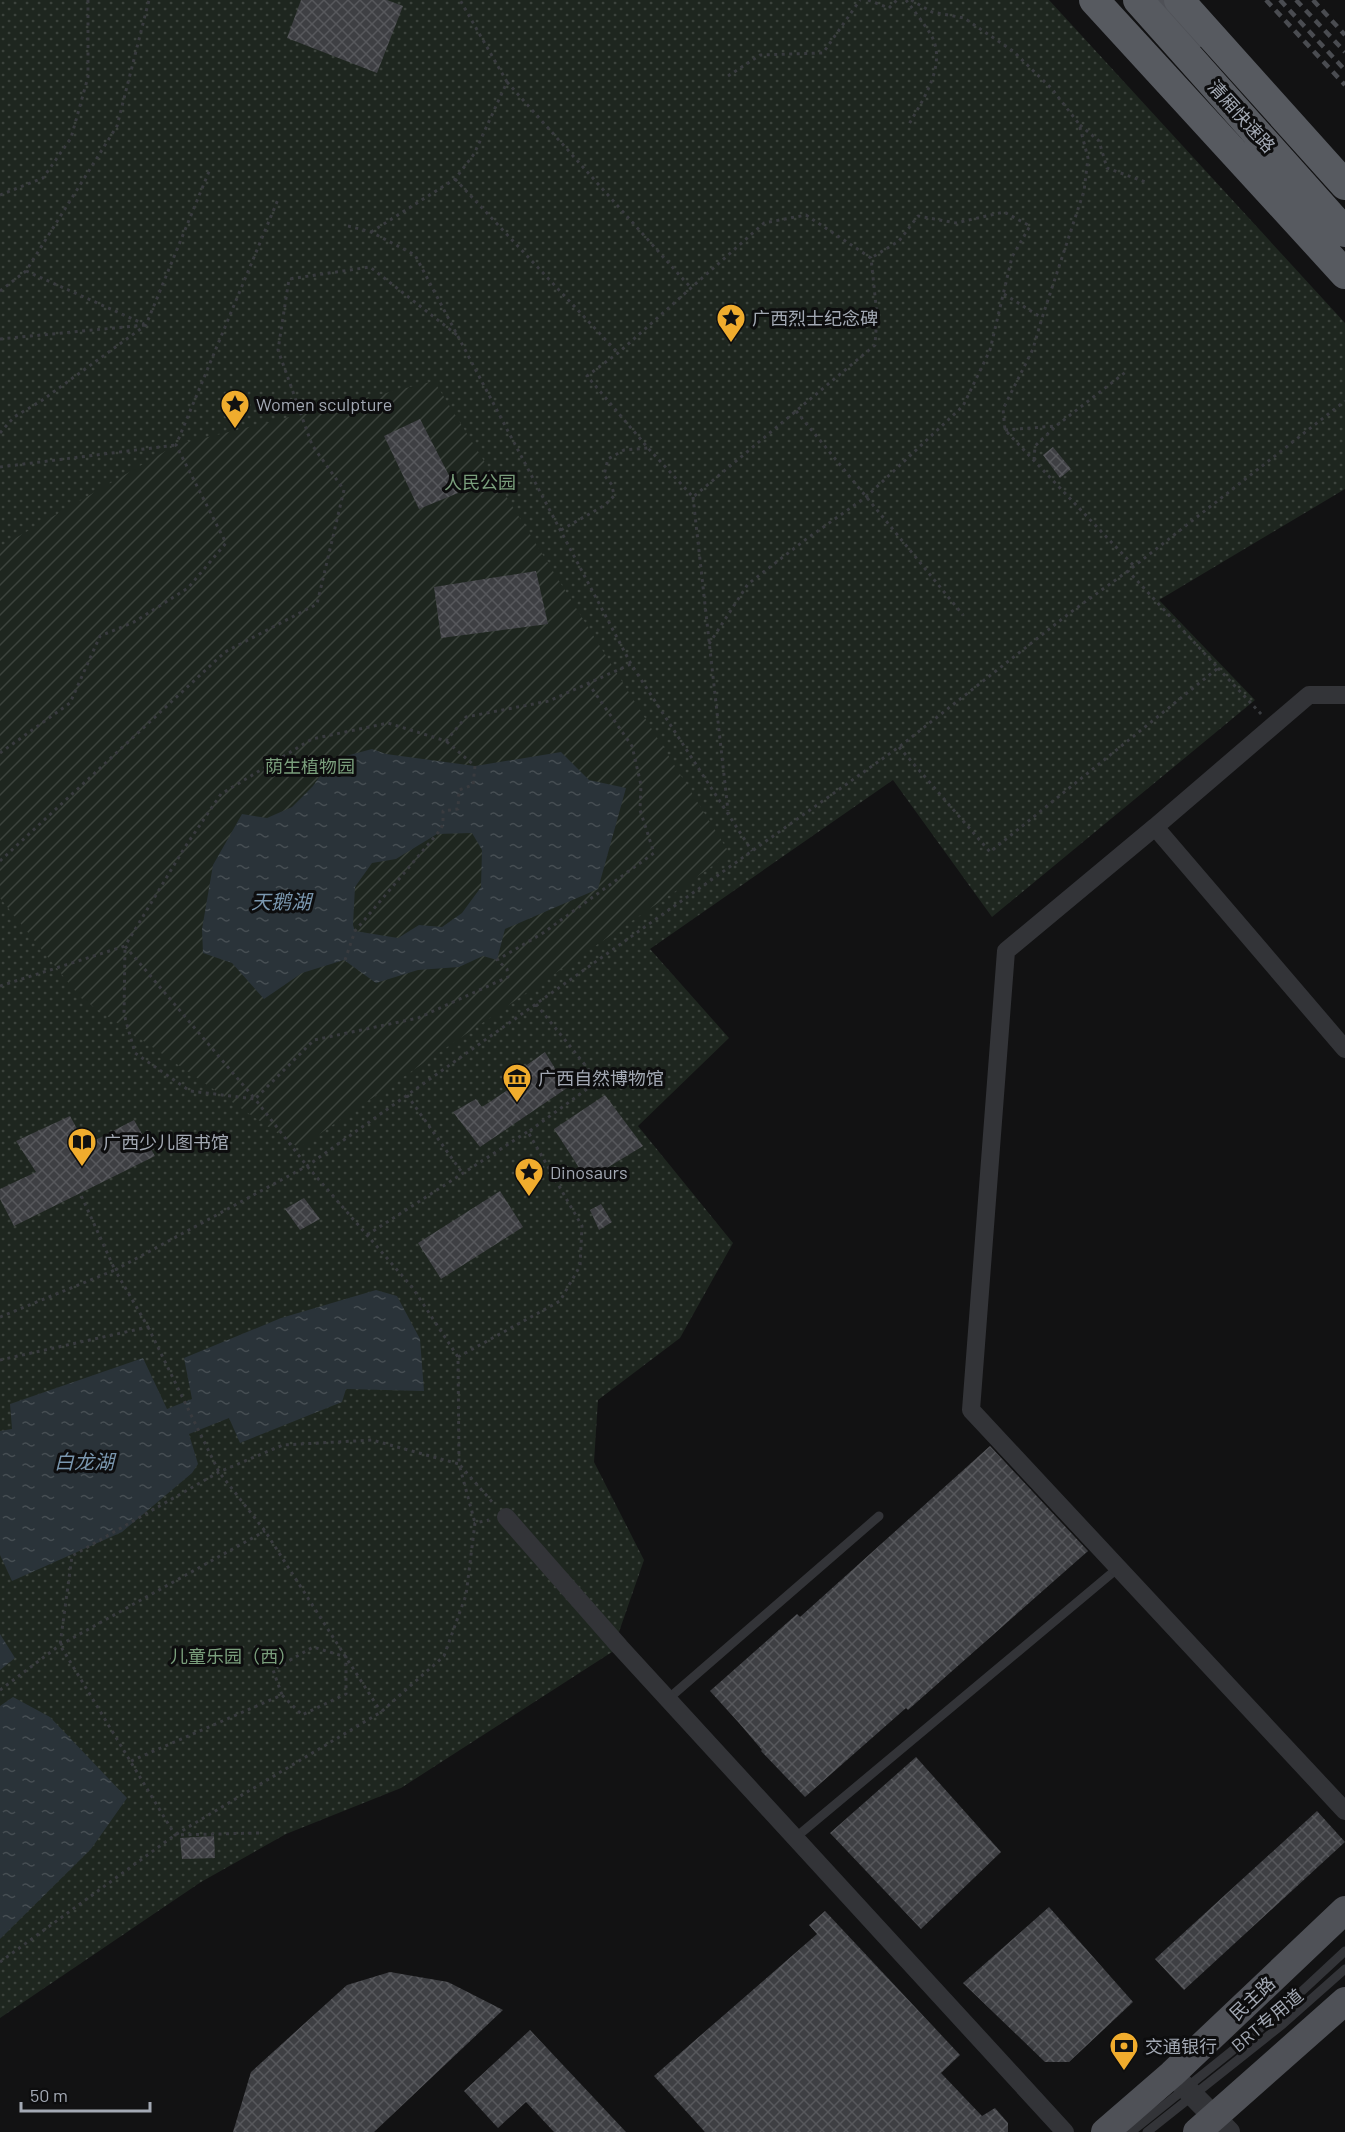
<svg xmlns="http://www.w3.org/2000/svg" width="1345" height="2132" viewBox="0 0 1345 2132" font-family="Barlow,'Noto Sans SC',sans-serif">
  <defs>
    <pattern id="park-dots" width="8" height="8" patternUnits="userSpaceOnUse" patternTransform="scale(1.5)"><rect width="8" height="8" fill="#1e261f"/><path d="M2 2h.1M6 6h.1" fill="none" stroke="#3c433d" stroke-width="1.8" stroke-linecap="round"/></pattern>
    <pattern id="garden-furrows" width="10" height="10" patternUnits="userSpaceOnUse" patternTransform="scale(1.5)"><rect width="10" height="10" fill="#1e261f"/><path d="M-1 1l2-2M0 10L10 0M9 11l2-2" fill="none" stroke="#3c433d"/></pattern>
    <pattern id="water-ripples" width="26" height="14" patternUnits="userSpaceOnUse" patternTransform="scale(1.5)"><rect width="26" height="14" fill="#2a3339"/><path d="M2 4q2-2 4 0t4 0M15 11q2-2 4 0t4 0" fill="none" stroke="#464e53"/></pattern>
    <pattern id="building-cross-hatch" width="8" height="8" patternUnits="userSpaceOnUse" patternTransform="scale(1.5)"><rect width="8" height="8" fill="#3e3f43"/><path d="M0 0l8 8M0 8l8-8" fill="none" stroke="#57585c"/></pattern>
  </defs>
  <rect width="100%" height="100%" fill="#121213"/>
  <path fill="url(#park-dots)" d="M0,0h1049l296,323v166l-186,111 96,100 -263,217 -99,-137 -243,169 79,89 -91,88 95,117 -53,95 -82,62 -4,62 50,98 -32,92 -211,136 -115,46 -85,48 -201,136z"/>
  <path fill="url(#garden-furrows)" d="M434,381l296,473 -431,294 -218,-150 -81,-100v-351l176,-102z"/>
  <path fill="url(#water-ripples)" fill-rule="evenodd" d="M372,749l14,5 89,12 86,-14 28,28 37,8 -28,101 -93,40 -8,31 -14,-4 -24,11 -41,3 -42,13 -32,-23 -42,13 -38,26 -32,-36 -29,-10 -1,-24 11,-64 29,-51 25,4 25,-11 21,-21 18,-26zM472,833l10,17 -1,37 -19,26 -20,14 -23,-2 -21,13 -43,-7 -2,-6 2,-38 17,-24 24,-4 41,-25z
    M376,1290l21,6 23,43 4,52 -78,-2 -4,13 -102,41 -11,-25 -40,16 9,30 -6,9 -70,59 -110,49 -12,-26v-124l12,-2 -2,-25 133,-46 24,51 25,-10 -8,-41 97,-40z
    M0,1634l15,24 -15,12z
    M13,1697l37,20 77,81 -36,51 -91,90v-233z"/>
  <path fill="url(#building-cross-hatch)" d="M301,0h86l16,6 -26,67 -90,-35z
    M420,419l38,74 -39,16 -35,-73z
    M1053,447l18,22 -11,9 -17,-23z
    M536,571l12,53 -107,14 -7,-51z
    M545,1052l22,36 -87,59 -27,-35 23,-13 6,8 47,-31 -5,-9z
    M605,1095l38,51 -56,34 -33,-51z
    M70,1116l16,29 48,-25 21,36 -141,70 -14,-27v-10l36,-17 -20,-31z
    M500,1191l23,36 -82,52 -23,-36z
    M304,1198l16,21 -20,11 -15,-21z
    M601,1204l11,18 -13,8 -9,-20z
    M990,1446l98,105 -180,159 -2,-2 -101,89 -44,-46 1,-1 -23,-27 -29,-32 87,-77 3,3z
    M916,1757l85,95 -80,77 -91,-96z
    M1317,1811l28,31 -161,148 -29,-31z
    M214,1836l1,22 -33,1 -2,-21z
    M1049,1907l84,95 -64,60h-24l-82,-79z
    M825,1911l135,144 -19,18 41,43 13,-8 13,15v9h-303l-51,-56 163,-142 -8,-9z
    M390,1972l58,10 55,28 -129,122h-141l18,-60 96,-87z
    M530,2030l96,102h-72l-28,-30 -28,26 -34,-37z"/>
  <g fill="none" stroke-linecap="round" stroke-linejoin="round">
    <path stroke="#393b3f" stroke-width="3" stroke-dasharray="3 4.5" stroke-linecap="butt" d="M868,0l21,8 8,-8
      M906,0c8,11 18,23 25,35 17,29 -9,66 -23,91
      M911,0l21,12 32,6 49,33 39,38 27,35 9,34 -4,33 -42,127 -9,31 -30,60 2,21 129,136
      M728,76l32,-21 63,-2 37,-53
      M507,82l184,206
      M1080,125l19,16 8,27 41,15
      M455,179l163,174
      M0,195l43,-17 28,-40 17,-61v-77
      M806,215l65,43 6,57 -2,30 -182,152 -45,-49 -61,-72 31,-23 146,-130z
      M348,226l23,6 44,23 216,409 121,187
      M371,232l84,-53 19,-25 33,-72 -47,-82
      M26,271l118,53
      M0,291l26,-20 91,-145 32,-126
      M1004,294l38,24
      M0,339l145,-14
      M796,411l167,204
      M1005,430l51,-4 71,-55
      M0,433l14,-16 27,-16 105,-76 64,-156
      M1034,460l1,-14 20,-19
      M0,467l176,-22
      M693,497l35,314
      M561,530l44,-25 9,-9 -2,-11 -8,-10 4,-16 16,-9 24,-2
      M709,644l39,-60 57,-44 61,-43 97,-91 27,-56 22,-93 18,-31 -26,-14 -48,11 -38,-7 -19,25 -28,17
      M1218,668l44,47
      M588,683l44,63 9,39 -1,25 14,43 -111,80 -46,27 10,9 1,8 -90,41 -104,22 -59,59 -130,-153 60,-99 36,-53 91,-55 76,-16 58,18 20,-24 83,-16 82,-37
      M899,747l91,105 228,-184 -90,-97
      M0,753l70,-50 30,-67 34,-14 54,-34 38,-45 -50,-98 103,-248
      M0,861l225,-209 92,-48 27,-114 -32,-45 -34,-95 11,-71 81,-12 87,68
      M345,960l10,-29 82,-97 6,-9v-14l15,-2 1,-19 14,-5 2,-19 -29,-25
      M0,986l125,-40 -1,68 11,39 55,38 65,8 52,67 105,121 46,70 1,107 35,40
      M407,1095l56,79
      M367,1235l160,-103
      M0,1317l115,-47 -35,-77
      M148,1327l71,145 46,59 116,181
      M458,1357l102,-56 20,-35 2,-40 -54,-94 70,-51 -62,-77
      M0,1360l148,-33 -33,-57 192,-104 592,-419 172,-135 57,-41 217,-170
      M0,1690l60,-45 205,-114
      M131,1761l151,-66 20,20 44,-21v-37l-33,-10 -40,23 9,25
      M259,1833l-84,2 -115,-190 12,-89 147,-84 64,-27 89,-5 87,24 16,59
      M0,1962l175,-127 206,-123 63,-56 22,-61 9,-72 14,-3"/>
    <path stroke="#333438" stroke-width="9" d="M668,1699l211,-183
      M795,1838l323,-270
      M1131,2132l142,-114 72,-67
      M1147,2132l136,-108 62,-55"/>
    <path stroke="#333438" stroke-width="18" d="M1155,827l154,-132h36
      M1345,1049l-190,-222 -149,124 -35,459 374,401
      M506,1517l114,130 445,485"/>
    <path stroke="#333438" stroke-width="22" d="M1172,2074l57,58"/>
    <path stroke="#4f5157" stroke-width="28" d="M1159,0l34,35
      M1105,2132l67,-58 173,-164
      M1197,2132l148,-131"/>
    <path stroke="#575a60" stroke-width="30" d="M1094,0l251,274
      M1138,0l207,232
      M1179,0l166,185"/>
    <path stroke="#4a4c51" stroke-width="4.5" stroke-dasharray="8 6" stroke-linecap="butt" d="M1266,0l79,85
      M1280,0l65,70
      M1296,0l49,52
      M1313,0l32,35"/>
  </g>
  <defs>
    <g id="sight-pin" transform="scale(1.5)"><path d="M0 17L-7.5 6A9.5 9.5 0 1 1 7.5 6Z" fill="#f0ac2d" stroke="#0d0d0e"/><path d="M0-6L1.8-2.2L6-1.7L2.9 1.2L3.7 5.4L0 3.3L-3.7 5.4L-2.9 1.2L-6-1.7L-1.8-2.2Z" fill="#111"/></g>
    <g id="museum-pin" transform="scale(1.5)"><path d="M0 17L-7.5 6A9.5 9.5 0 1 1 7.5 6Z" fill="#f0ac2d" stroke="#0d0d0e"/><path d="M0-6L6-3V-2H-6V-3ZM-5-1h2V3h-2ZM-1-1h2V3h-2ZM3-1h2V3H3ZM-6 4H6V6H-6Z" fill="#111"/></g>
    <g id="library-pin" transform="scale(1.5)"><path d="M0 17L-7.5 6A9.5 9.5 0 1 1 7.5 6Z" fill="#f0ac2d" stroke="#0d0d0e"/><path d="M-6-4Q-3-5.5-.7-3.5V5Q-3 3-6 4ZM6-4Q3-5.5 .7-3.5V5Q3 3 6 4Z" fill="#111"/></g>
    <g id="bank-pin" transform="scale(1.5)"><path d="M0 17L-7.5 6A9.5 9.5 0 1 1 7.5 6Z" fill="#f0ac2d" stroke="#0d0d0e"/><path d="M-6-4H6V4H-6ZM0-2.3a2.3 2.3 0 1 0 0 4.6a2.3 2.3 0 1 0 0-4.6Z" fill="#111"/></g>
  </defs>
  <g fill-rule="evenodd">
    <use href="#sight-pin" x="731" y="318"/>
    <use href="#sight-pin" x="235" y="404"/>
    <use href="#museum-pin" x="517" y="1078"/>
    <use href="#library-pin" x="82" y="1142"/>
    <use href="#sight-pin" x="529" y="1172"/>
    <use href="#bank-pin" x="1124" y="2046"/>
  </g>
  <g text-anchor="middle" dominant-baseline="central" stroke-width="6" stroke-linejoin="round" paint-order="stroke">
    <g font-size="18" fill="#a3a9b4" stroke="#0d0d0e">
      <text transform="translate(1242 116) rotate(48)">清厢快速路</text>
      <text transform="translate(1252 1998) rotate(-43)">民主路</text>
      <text transform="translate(1267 2020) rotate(-40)">BRT专用道</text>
    </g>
    <g font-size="18" fill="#a3a9b4" stroke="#0d0d0e" text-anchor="start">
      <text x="752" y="318">广西烈士纪念碑</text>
      <text x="256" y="404">Women sculpture</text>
      <text x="538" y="1078">广西自然博物馆</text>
      <text x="103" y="1142">广西少儿图书馆</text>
      <text x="550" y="1172">Dinosaurs</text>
      <text x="1145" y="2046">交通银行</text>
    </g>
    <g font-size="18" fill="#7a9f7c" stroke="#0d0d0e">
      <text x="480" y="482">人民公园</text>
      <text x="310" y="766">荫生植物园</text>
      <text x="233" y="1656">儿童乐园（西）</text>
    </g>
    <g font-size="20" font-style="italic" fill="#7a97af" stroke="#0d0d0e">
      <text x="281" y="901">天鹅湖</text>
      <text x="84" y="1461">白龙湖</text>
    </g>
  </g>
  <path d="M21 2102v9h129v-9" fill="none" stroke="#a3a9b4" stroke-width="3"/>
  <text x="30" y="2102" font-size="18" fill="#a3a9b4" stroke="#0d0d0e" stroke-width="4.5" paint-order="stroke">50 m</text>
</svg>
